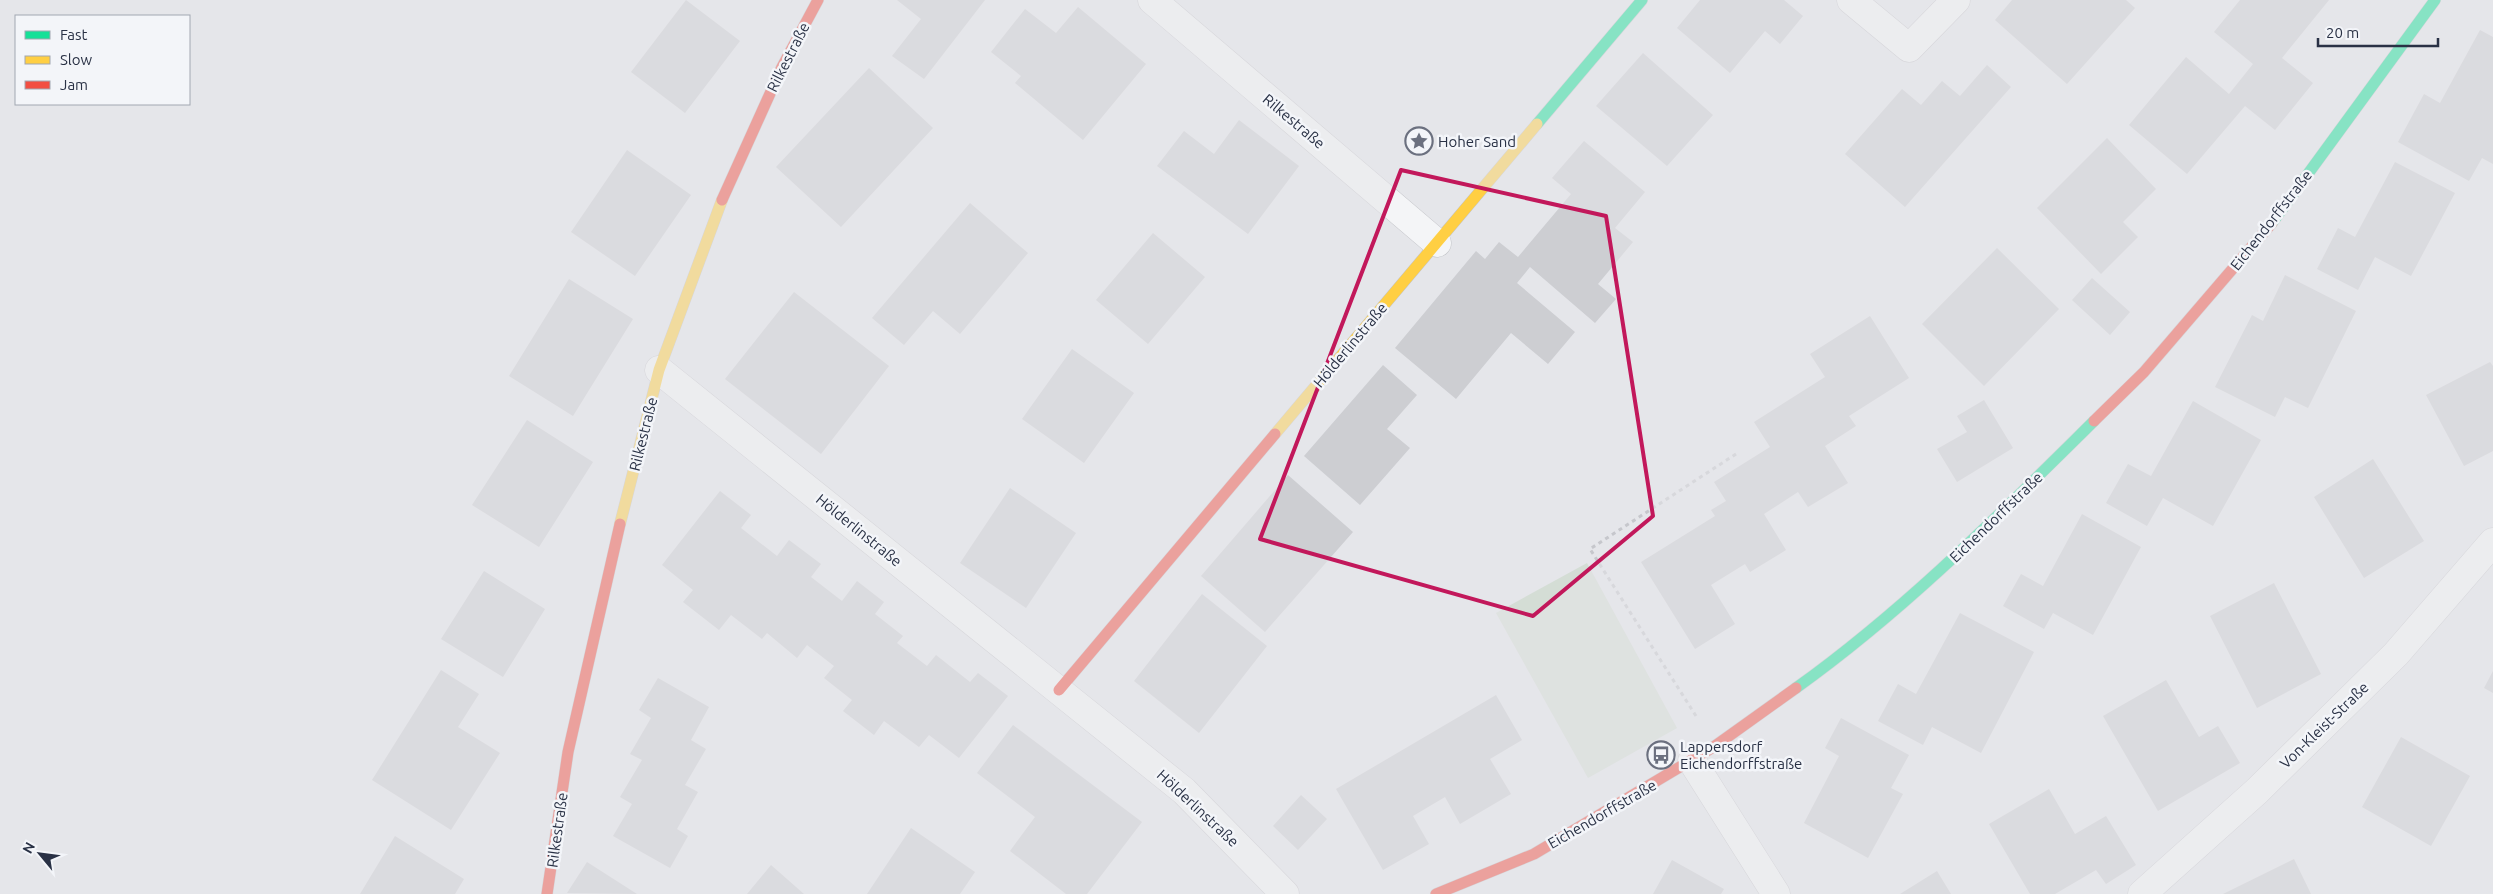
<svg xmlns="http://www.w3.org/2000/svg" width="2493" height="894" viewBox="0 0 2493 894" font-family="Ubuntu,sans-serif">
  <rect width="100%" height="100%" fill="#e5e6ea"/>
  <path fill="#d4ddd5" d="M1587,563l90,165 -89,50 -92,-165z"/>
  <path fill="#cdced2" d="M686,0l54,41 -55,72 -54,-41z
    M897,0h88l-61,79 -32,-23 29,-37z
    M1700,0h84l19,16 -23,28 -15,-13 -35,42 -53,-45z
    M2012,0h114l9,8 -68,76 -72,-64z
    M2240,0h89l-47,58 31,25 -38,47 -30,-24 -58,68 -58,-49 57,-68 43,37 24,-30 -39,-32z
    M1078,7l68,57 -63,76 -68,-57 6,-7 -30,-24 34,-43 31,24z
    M2480,30l13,7v127l-11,-6 -13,23 -71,-39 26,-48 16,9z
    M1643,53l70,62 -46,51 -71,-60z
    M1987,65l24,22 -106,120 -60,-53 57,-65 19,16 21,-24 18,15z
    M869,68l64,60 -92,99 -65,-60z
    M1239,120l60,46 -51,68 -91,-68 27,-35 30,23z
    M2107,138l49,51 -33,33 15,15 -37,37 -64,-66z
    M1584,141l61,51 -30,36 18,14 -35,42 18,15 -21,24 -65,-56 -13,16 58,49 -27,32 -37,-31 -55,66 -61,-51 81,-97 9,8 14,-17 19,15 53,-63 -19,-16z
    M627,150l64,45 -56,81 -64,-44z
    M2395,162l60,31 -44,83 -36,-19 -17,33 -41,-21 21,-41 17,9z
    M970,203l58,50 -68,81 -27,-23 -29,34 -32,-27z
    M1153,233l52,44 -57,67 -52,-44z
    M1997,248l62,61 -75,77 -62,-62z
    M2285,275l71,36 -48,97 -23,-11 -10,20 -60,-30 37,-72 11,6z
    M2092,278l38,34 -20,23 -38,-35z
    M569,279l64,40 -60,97 -64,-40z
    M794,292l95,74 -68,88 -96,-75z
    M1870,316l39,62 -60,38 7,10 -31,20 23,37 -40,24 -10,-15 -34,22 22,36 -36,22 -5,-8 -34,21 24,39 -40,25 -54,-87 74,-46 -4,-6 15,-9 -12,-19 56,-35 -16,-25 71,-45 -15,-23z
    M1072,349l62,44 -50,70 -62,-44z
    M2490,362l3,4v85l-29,15 -38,-71z
    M1383,365l34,30 -30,34 23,19 -50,57 -56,-49z
    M1984,400l29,48 -56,34 -20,-33 30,-17 -10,-16z
    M2193,401l68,39 -48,86 -50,-28 -16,28 -41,-23 22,-39 23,12z
    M527,420l66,42 -54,85 -67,-42z
    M2373,459l51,82 -60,37 -50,-81z
    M1288,475l65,57 -88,100 -64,-56z
    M1010,488l66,45 -50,75 -66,-45z
    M720,491l31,24 -10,13 36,28 12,-16 32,24 -10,13 31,24 15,-20 27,21 -9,12 28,22 -6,7 30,23 9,-11 34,27 8,-9 30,23 -49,62 -30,-23 -10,12 -35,-26 -10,14 -31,-24 9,-11 -28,-22 10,-12 -27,-21 -10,13 -30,-25 -5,6 -31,-24 -12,15 -36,-28 10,-12 -31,-25z
    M2082,514l59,33 -48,88 -40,-22 -9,16 -41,-23 18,-32 22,12z
    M484,571l61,38 -42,68 -62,-38z
    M2274,583l47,91 -64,34 -47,-92z
    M1202,594l65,52 -68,87 -65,-52z
    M1960,613l74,39 -53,101 -49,-26 -9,18 -45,-24 20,-37 18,10z
    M441,670l38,24 -21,33 42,26 -49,77 -79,-50z
    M2493,671v22l-9,-5z
    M658,678l51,29 -18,33 15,9 -21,36 13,7 -21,37 11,7 -18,32 -57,-32 19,-32 -12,-7 22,-37 -12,-6 21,-36 -12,-8z
    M2166,680l33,57 19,-11 22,37 -82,48 -55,-95z
    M1496,695l26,45 -32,19 21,35 -51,30 -15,-27 -32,19 16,28 -46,26 -47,-81z
    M1841,718l68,37 -18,33 12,6 -35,64 -64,-35 35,-67 -14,-8z
    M1013,725l129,97 -55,72h-21l-56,-43 25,-34 -58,-44z
    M2401,737l69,39 -39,70 -69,-39z
    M2049,789l26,45 31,-18 30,49 -30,19 -10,-14 -41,24h-25l-41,-70z
    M1301,795l26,24 -29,31 -25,-24z
    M911,828l64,44 -15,22h-93z
    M395,836l69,43 -9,15h-95z
    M2294,859l17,35h-88z
    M1672,860l52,29 -3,5h-68z
    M587,862l50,32 -70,-1z
    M771,865l33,29h-57z
    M1937,871l14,23h-51z"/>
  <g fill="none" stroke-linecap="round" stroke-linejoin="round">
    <g stroke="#c3c4c8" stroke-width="29">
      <path id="street" d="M1152,0l285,243
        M1851,0l58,48 47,-48
        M659,370l525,421 101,103
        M1692,761l84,133
        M2142,894l115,-103 139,-137 97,-112"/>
    </g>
    <g stroke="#c3c4c8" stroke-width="12">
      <path id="fast" d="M1537,124l105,-124
        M2272,223l163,-223
        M1796,688c109,-78 203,-173 298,-267"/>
    </g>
    <g stroke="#c3c4c8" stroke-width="12">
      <path id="slow" d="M1275,434l262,-310
        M620,524l39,-154 63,-170"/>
    </g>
    <g stroke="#c3c4c8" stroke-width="12">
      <path id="jam" d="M722,200l60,-133 36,-67
        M2094,421l50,-49 128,-149
        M1059,690l216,-256
        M547,894l21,-142 52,-228
        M1436,894l98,-40 181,-108 81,-58"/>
    </g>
    <path stroke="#c6c7cc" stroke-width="3" stroke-dasharray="4 4" stroke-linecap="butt" d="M1696,716l-106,-167 146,-95"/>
    <use href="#street" stroke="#f4f5f7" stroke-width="28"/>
    <use href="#fast" stroke="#16e098" stroke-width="11"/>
    <use href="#slow" stroke="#ffcf43" stroke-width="11"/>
    <use href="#jam" stroke="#f24e42" stroke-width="11"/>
  </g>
  <path d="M0 0H2493V894H0ZM1401,170l205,46 47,300 -120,100 -273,-77z" fill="#e5e6ea" fill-opacity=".55" fill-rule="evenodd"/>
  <path fill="none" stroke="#c2185b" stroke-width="4" stroke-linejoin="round" d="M1401,170l205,46 47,300 -120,100 -273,-77z"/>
  <defs>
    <g id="sight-ring" transform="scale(1.4375)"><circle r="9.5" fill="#f3f5f9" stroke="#6b707f" stroke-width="1.5"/><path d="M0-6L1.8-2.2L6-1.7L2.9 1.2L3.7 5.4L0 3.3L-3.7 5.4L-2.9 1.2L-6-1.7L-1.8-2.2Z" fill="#6b707f"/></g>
    <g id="bus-ring" transform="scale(1.4375)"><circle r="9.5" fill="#f3f5f9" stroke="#6b707f" stroke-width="1.5"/><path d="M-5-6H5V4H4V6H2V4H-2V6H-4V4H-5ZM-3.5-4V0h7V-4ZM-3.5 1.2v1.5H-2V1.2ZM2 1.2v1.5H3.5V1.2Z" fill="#6b707f"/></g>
  </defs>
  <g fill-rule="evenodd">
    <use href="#sight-ring" x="1419" y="141"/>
    <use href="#bus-ring" x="1661" y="755"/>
  </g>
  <g text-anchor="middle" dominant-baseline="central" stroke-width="5" stroke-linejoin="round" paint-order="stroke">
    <g font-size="15" fill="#293145" stroke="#f3f5f9">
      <text transform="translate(788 57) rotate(-63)">Rilkestraße</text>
      <text transform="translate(1294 121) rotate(40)">Rilkestraße</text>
      <text transform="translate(2271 220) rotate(-52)">Eichendorffstraße</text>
      <text transform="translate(1350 345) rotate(-50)">Hölderlinstraße</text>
      <text transform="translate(643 434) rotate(-76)">Rilkestraße</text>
      <text transform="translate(1996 517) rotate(-44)">Eichendorffstraße</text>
      <text transform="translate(859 530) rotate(39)">Hölderlinstraße</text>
      <text transform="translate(2324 725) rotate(-44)">Von-Kleist-Straße</text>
      <text transform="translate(1198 808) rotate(43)">Hölderlinstraße</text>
      <text transform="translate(1602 814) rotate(-30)">Eichendorffstraße</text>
      <text transform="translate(557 830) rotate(-82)">Rilkestraße</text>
    </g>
    <g font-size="15" fill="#293145" stroke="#f3f5f9" text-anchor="start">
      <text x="1438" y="141">Hoher Sand</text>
      <text x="1680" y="746">Lappersdorf<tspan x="1680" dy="17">Eichendorffstraße</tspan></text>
    </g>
  </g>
  <rect x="15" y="15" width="175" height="90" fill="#f3f5f9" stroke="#a2a7b1"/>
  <rect x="25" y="31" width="25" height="8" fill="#16e098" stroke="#a2a7b1"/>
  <text x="60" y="40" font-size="15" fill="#293145">Fast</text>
  <rect x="25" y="56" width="25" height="8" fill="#ffcf43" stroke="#a2a7b1"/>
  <text x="60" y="65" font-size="15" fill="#293145">Slow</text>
  <rect x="25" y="81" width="25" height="8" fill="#f24e42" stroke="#a2a7b1"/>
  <text x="60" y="90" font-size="15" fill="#293145">Jam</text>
  <g transform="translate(40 854) rotate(299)" stroke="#f3f5f9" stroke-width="4" paint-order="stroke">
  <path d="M0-4L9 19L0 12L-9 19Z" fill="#293145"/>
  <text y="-8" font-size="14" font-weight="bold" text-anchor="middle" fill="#293145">N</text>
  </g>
  <path d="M2318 38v8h120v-8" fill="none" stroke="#293145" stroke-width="2.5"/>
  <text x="2326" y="38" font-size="15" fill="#293145" stroke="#f3f5f9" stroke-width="4" paint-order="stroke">20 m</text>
</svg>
